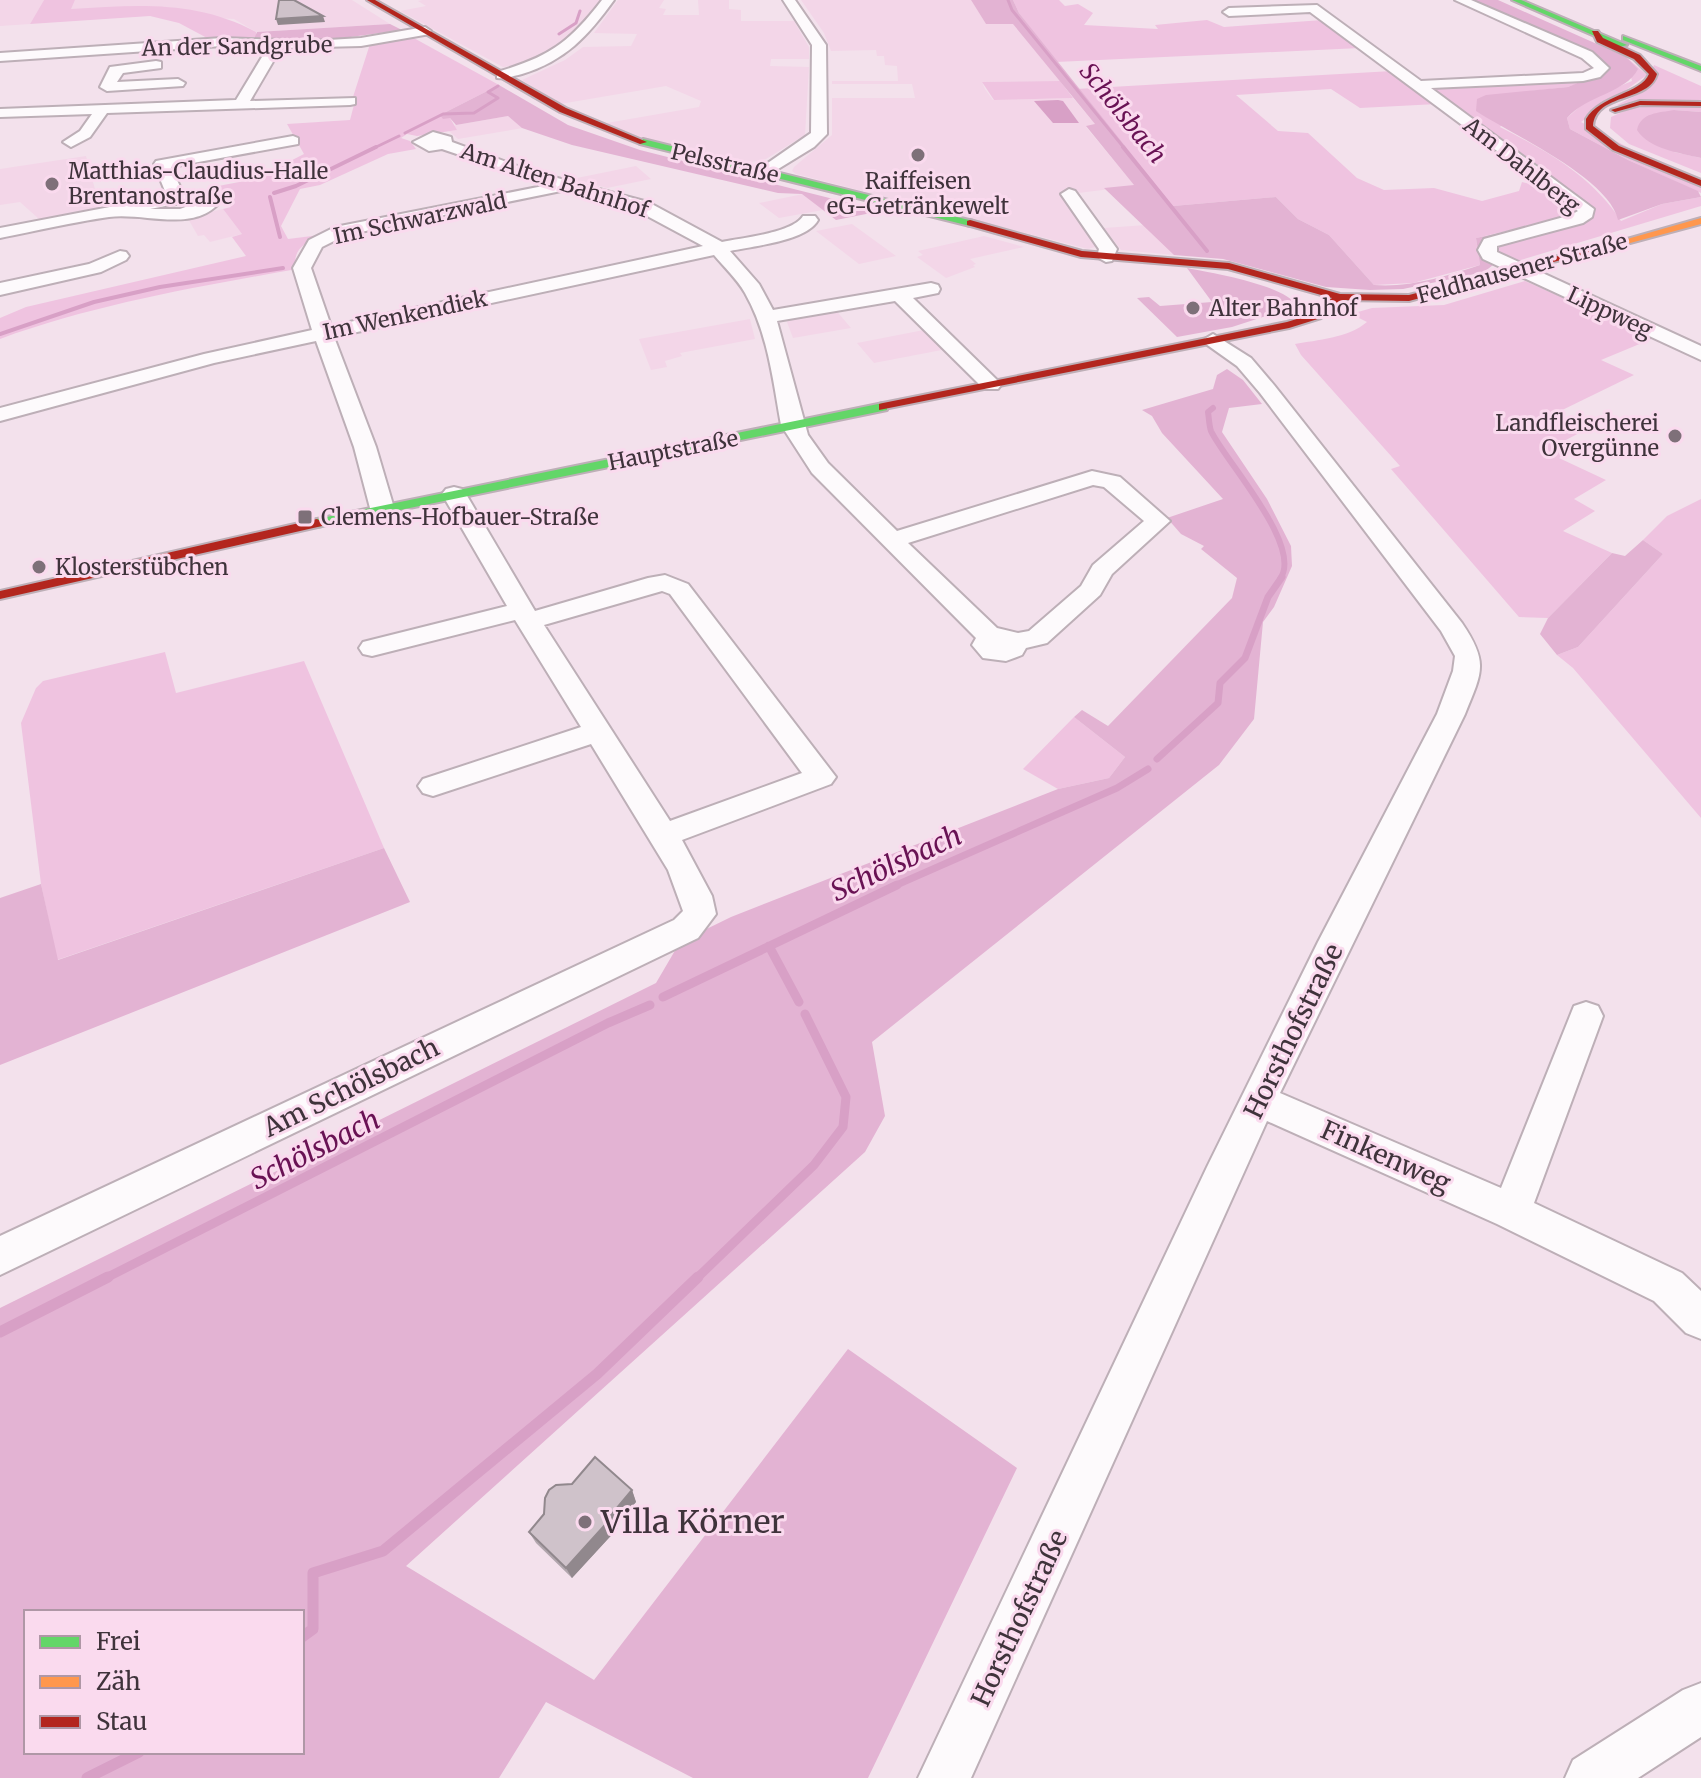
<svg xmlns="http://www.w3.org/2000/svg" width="1701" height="1778" viewBox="0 0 1701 1778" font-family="Merriweather,serif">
  <rect width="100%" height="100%" fill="#f3e1ec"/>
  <path fill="#f3d6e8" d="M0,0h44l-14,24 -30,2z
    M75,0h277l38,24 -134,8 -22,-13 -164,-10z
    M422,0h178l-34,46 -42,18 -21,3 -103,-56 26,-5 -8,-5z
    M618,0h46l-5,8 7,1 -3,6h36l-1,-15h31v9l12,1v11h53l15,26v12h-38l-1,7 39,1 -4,68 -39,24 -14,3 -93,-18 -58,-20 98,-17 2,-6 -35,-15 -106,18 -38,-24 43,-20 18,-13 48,-1 6,-12 -43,-1z
    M801,0h170l15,24 27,-1 47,58 -78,1 3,7 8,11 80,-2 23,27 -10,2 49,59 -73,9 36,51 -10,3 -292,-75 -4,-3 2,-4 38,-32v-37h83l-3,-14h-80v-3h66l-1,-15 -12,-1 -1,-9h-7l-1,-6 -45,1 -7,-18z
    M508,116l15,12 -65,11 -9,-8 8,-1 -3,-4 2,-1z
    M86,156l14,52 -61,11 -19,-17 -20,3v-36z
    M636,166l15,13 -44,9 -35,-9z
    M803,194l20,16 -44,8 -20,-15z
    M223,209l19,25 -32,8 -6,-7 -6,1 -11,-19z
    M852,224l44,32 -37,8 -43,-33z
    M1146,225l28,30 -53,-5 -17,-22z
    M984,236l40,11 -54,12 6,5 -3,1 2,2 -29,11 -29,-21 6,-2 -5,-4z
    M834,308l17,20 -58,10 -6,-16 2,-4z
    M750,319l5,20 -75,14 2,3 -17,5 2,6 -16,3 -12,-31z
    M924,330l23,19 -73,14 -17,-20z"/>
  <path fill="#efc3e0" d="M44,0h31l-4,9c67,-4 125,-9 185,23v5l-47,2 -30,-16 -29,-7 -120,8z
    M1013,0h46l6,6 13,-2 15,9 -9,12 74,4 -3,-4 52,-5 17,7 99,-7 37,28 -304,14 -37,-49z
    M412,37l87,48 -59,30 10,3 7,12 -40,6 -10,-2 -6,4 9,3 6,8 -28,5 -68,31 -20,4 -19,37 7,13 32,-4c-14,7 -30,16 -23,34 -100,18 -201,35 -297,70v-21l26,-11 220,-51 -14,-19 10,-3 -19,-25 8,-2 -18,-20 42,-8 49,-25 -17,-30 63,-4 5,-19 -3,-1 18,-56z
    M1626,57l21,18 -66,47 120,65v6l-73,-33 -58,-31 -3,-11 20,-18 45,-19z
    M1654,65l47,21v16l-84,3 26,-13z
    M1392,71l45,33 -77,4 -29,-19 -95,6 42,36 30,2 49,45 27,12 50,-2 48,13 37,-10 3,-9 33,8 24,21 -4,4 -99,23 4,27 -67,18 -39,2 -45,-50 -31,-16 -22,-22 -103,9 -97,-117z
    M1599,76l-31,11 -37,4 -31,36c47,24 92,49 121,94l41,-17 39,-7v9l-187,56 -17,-7 -3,-7 4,-3 94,-36 -163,-121z
    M1060,81l13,17 -79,2 -12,-18z
    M1701,105v7l-27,-2v42l27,6v15l-72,-29 -19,-16 1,-11 25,-11z
    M1525,281l129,57 -53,22 33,15 -82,40 31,16 -19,10 12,7 -17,10 47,22 -32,19 21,12 -32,20 49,22 -64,65 -29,-1 -128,-148 9,-3 -99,-111 -6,-11c22,-4 53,-6 72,-22l-16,-8 21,-6 72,-3z
    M1701,499v319l-128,-150 -16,-13 21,-8 85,-93 -20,-14 24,-24z
    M165,652l11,41 128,-32 80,187 -327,112 -16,-76 -20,-161 15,-35 7,-7z
    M1074,717l51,40 -16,21 -51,11 -35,-20z"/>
  <path fill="#e3b3d3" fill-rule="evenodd" d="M971,0h42l6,13 154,193 103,-9 22,22 31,16 45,50c35,3 73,-9 106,-20l-4,-27 57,-12 -50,15 4,19 6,5 -9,7 -81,17 -33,1 -44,-3 -103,-28 -49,-4 -70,-67 30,-3 -48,-59 9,-2 -82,-100h-27z
    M1467,0h31l128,57 12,12c-12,24 -51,26 -71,49l3,11 58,31 70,31 3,6 -39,7 -44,16c-9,-42 -107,-86 -142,-109l1,-12 9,-4 82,-8 40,-17 -10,-12z
    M390,24l12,6 -81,11 -16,-3 -23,4 -28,-3 3,-7z
    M499,85l69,40 72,25 241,61 -45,9 -34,-26 -24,-1 -206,-48 -50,-17 -14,-12 -52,9 -6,-7 -7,1 -3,-4z
    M1674,110l27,2v46c-21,-5 -52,-9 -64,-28 4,-18 22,-17 37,-20z
    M1187,268c25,5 99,17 110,38l-65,21 -55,10 -40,-39 12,-1 11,9 52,-4z
    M1227,369l16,11 19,24 -33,4 -7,24 45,67 24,47 1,20 -18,41 -11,15 -9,97 -35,46 -347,277 13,74 -20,36 -459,414 188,114 254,-331 169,119 -149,310h-175l-147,-76 -47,76h-499v-470l656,-325 24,-41 51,-25 327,-128 51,-11 16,-21 -51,-40 8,-7 26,16 124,-128 5,-20 -36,-29 3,-3 -23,-12 -14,-16 56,-19 -61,-66 -10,-17 -10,-6 71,-21 4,-14zM26,1612h276v140h-276z
    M1643,540l20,14 -85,93 -21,8 -17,-21 8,-16 64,-65 13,3z
    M384,848l26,54 -410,163v-167l41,-14 17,76z"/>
  <path fill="#d8a0c6" d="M1058,100l5,1 16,22h-26l-19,-22z"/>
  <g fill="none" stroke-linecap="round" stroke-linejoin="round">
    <path stroke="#d8a0c6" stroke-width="3" d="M1008,0l4,10 113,139
      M559,34l17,-11 4,-12
      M405,133l38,-19 31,-1 24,-15 -10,-6 10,-6
      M372,149l27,-13"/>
    <path stroke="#d8a0c6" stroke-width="4" d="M1123,147l84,104
      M274,193l22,-7 80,-39
      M270,197l10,40
      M0,334l94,-32 66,-15 123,-19"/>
    <path stroke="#d8a0c6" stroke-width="6" d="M1213,408l-5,4c1,6 1,13 3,19 14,30 93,115 69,148"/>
    <path stroke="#d8a0c6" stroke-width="7" d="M1157,759l61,-56 2,-20 25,-25 23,-61 14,-20
      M892,887l225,-99 31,-19"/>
    <path stroke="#d8a0c6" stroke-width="9" d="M769,946l30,56
      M663,997l234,-112
      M104,1279l504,-256 42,-18
      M696,1279l118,-114 29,-38 3,-30 -41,-83"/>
    <path stroke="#d8a0c6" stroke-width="11" d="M0,1332l108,-55
      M302,1637l11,-8v-56l70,-22 214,-177 101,-97
      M87,1778l52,-26"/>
    <g stroke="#bdafb7" stroke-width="4">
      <path id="street" d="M602,0h12c-26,36 -49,61 -92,74 -9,2 -16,5 -25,4v-6c52,-15 72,-29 105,-72z
        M783,0h12l31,45 1,89 -13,13 -49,30 -6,-2v-6l52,-36 1,-88z
        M1455,0h16l121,52 17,16 -9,9 -17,4 -152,7 163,121 -2,8 -9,6 -86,23v6l204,94v14l-218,-101 -5,-9 6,-11 87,-24 7,-4 -268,-199 -81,4 -6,-4 6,-4 88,-3 104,76 162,-8 11,-5 -12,-10z
        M425,27l6,4 -1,3 -69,12 -80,2 -31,53 105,-3v6l-5,1 -243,8 -17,24 -19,10 -8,-5 17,-11 12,-17 -92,3v-8l236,-9 32,-53 -46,-1 -222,15v-8l222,-15 90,3 49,-3z
        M156,61l5,1v6l-38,5 -6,9 61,-3 7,4 -2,3 -76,5 -7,-4 10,-20z
        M433,132l18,5 1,5 79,29 117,31 74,40c19,-4 71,-9 81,-26h12l3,4c-11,21 -65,26 -88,31l29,33 14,26 158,-27 7,2 2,4 -2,4 -25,5 85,83 3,4 -3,4h-14l-89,-88 -118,20 31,114 20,28 69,68 195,-60 28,6 50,44 -58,53 -12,21 -53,48 -21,5 -4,7 -16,6 -23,-3 -11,-13 4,-7 -164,-165 -31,-48c-8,-44 -13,-92 -36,-132 -8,-14 -21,-26 -31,-38l-380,82 42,110 18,61 -4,5h-16l-4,-5 -16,-61 -38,-106 -102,22 -214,58v-13l204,-54 108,-24 -19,-62 16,-28 26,-13 213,-42 -106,-36 -13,2 -16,-9zM566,190l70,20 67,36 -372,80 -20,-58 11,-21 24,-12zM1093,485l11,2 40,34 -51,44 -12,21 -52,45 -11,2 -21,-5 -89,-85z
        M293,136l5,2v6l-127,23 12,26 22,-1 16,9c-27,33 -76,11 -112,16 -36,5 -73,14 -109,21v-10l167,-32 -13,-32 2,-3zM191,201h11l-22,8h-30z
        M1069,189l6,2 42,58 -5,12 -6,1 -9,-5 2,-8 -38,-55z
        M120,251l6,1 3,4 -3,4 -25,12 -101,23v-12l89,-19z
        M1213,334l38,24 23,27 188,238c27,40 20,49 3,91l-185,379 221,95 73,-182 12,-4 12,4 5,10 -69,187 148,70 19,18v48l-15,-6 -32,-32 -157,-77 -230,-103 -296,657h-53l289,-611 111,-225 119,-228 16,-43 2,-15 -14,-25 -181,-238 -23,-27 -31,-22 -3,-4z
        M454,487l8,2 4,5 69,117 113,-33 17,-3 23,9 148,193 -5,7 -149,56 30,56 4,18 -18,24 -698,337v-39l674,-316 9,-9 -15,-41 -77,-126 -158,52 -10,-3 -5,-7 5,-7 158,-52 -66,-107 -143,36 -9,-2 -4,-6 4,-6 144,-36 -65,-112 4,-5zM662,591l8,3 132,179 -132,48 -126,-196z
        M1701,1683v54l-63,41h-73l8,-18 110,-70z"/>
    </g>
    <g stroke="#bdafb7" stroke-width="4">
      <path id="fast" d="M1512,0h9l106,45 -7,2z
        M1623,36l78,30v5l-78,-31z
        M643,139l330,82 2,2 -5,3 -330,-82z
        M883,403l4,1v6l-570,117 -7,-4 7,-4z"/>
    </g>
    <g stroke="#bdafb7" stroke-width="4">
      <path id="slow" d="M1701,218v6l-97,26 -5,-3z"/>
    </g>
    <g stroke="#bdafb7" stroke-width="4">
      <path id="jam" d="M367,0h8l191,108 81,34 -7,2 -80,-32z
        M1592,31h6l5,7 37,17 17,19c-8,29 -61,18 -64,52l26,20 82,34v6l-88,-36 -27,-21v-10c14,-24 55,-25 63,-45l-15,-15 -37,-17z
        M1640,101l61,1v4l-61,-1 -25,7 -4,-2z
        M970,220l112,31 147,12 111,31 69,1 195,-51 5,3 -200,54 -66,-1 -22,18 -32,10 -410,82v-6l4,-1 404,-81 26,-8 19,-16 -104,-29 -147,-12 -114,-32v-4z
        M317,519l7,4 -2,3 -322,73v-8z"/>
    </g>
    <use href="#street" fill="#fdfafc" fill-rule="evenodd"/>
    <use href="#fast" fill="#63d668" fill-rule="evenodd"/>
    <use href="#slow" fill="#ff974d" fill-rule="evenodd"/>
    <use href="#jam" fill="#b3261e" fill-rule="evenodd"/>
  </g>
  <path fill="#b2a7ae" d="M632,1490l4,12 -20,23 2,3 -46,50 -36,-35 -7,-11z"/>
  <path fill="#91888d" d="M323,16l2,6 -47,3 -2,-6z
    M632,1490l4,12 -20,23 2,3 -46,50 -6,-10z"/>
  <path fill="#cfc2ca" stroke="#91888d" stroke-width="2" d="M279,0h15l29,16 -47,3z
    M595,1457l37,33 -21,25 2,1 -47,52 -37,-36 15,-18 1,-16 4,-8 7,-5 16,-1z"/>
  <g fill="#7e7079" stroke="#fadaee" stroke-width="3">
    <circle cx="918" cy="155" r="8"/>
    <circle cx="52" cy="184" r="8"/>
    <circle cx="1193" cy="308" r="8"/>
    <circle cx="1675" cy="436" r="8"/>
    <rect x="297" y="509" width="16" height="16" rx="4"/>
    <circle cx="39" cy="567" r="8"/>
    <circle cx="585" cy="1522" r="8"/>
  </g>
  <g text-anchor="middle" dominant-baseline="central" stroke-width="6" stroke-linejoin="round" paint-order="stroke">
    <g font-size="22" fill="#3f333b" stroke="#fadaee">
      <text transform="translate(237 46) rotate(-1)">An der Sandgrube</text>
      <text transform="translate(725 163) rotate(13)">Pelsstraße</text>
      <text transform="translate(1522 165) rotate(38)">Am Dahlberg</text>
      <text transform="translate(555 180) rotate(18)">Am Alten Bahnhof</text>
      <text transform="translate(420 218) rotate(-12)">Im Schwarzwald</text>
      <text transform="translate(1522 268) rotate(-15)">Feldhausener Straße</text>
      <text transform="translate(1610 312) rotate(25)">Lippweg</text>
      <text transform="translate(405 315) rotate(-12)">Im Wenkendiek</text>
      <text transform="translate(673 450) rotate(-11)">Hauptstraße</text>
    </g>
    <g font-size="22" fill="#3f333b" stroke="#fadaee" text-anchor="start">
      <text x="68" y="171">Matthias-Claudius-Halle<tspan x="68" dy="25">Brentanostraße</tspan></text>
      <text x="918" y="181" text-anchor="middle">Raiffeisen<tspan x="918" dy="25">eG-Getränkewelt</tspan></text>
      <text x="1209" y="308">Alter Bahnhof</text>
      <text x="1659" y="423" text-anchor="end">Landfleischerei<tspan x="1659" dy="25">Overgünne</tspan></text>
      <text x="321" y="517">Clemens-Hofbauer-Straße</text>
      <text x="55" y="567">Klosterstübchen</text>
    </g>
    <g font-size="24" font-style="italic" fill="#691254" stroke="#fadaee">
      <text transform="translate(1123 113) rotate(51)">Schölsbach</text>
    </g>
    <g font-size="26" fill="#3f333b" stroke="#fadaee">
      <text transform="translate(1293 1031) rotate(-64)">Horsthofstraße</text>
      <text transform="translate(351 1087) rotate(-26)">Am Schölsbach</text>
      <text transform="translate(1386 1156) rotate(24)">Finkenweg</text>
      <text transform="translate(1019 1618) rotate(-65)">Horsthofstraße</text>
    </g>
    <g font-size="28" font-style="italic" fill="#691254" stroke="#fadaee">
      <text transform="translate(896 863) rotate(-25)">Schölsbach</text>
      <text transform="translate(315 1149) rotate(-27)">Schölsbach</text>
    </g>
    <g font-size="32" fill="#3f333b" stroke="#fadaee" text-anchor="start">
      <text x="601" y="1522">Villa Körner</text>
    </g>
  </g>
  <rect x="24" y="1610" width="280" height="144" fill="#fadaee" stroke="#af97a6" stroke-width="2"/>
  <rect x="40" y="1636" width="40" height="12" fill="#63d668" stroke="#af97a6" stroke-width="2"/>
  <text x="96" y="1650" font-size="24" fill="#3f333b">Frei</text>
  <rect x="40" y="1676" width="40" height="12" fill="#ff974d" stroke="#af97a6" stroke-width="2"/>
  <text x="96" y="1690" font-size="24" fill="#3f333b">Zäh</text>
  <rect x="40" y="1716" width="40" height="12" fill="#b3261e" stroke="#af97a6" stroke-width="2"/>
  <text x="96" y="1730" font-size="24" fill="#3f333b">Stau</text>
</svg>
